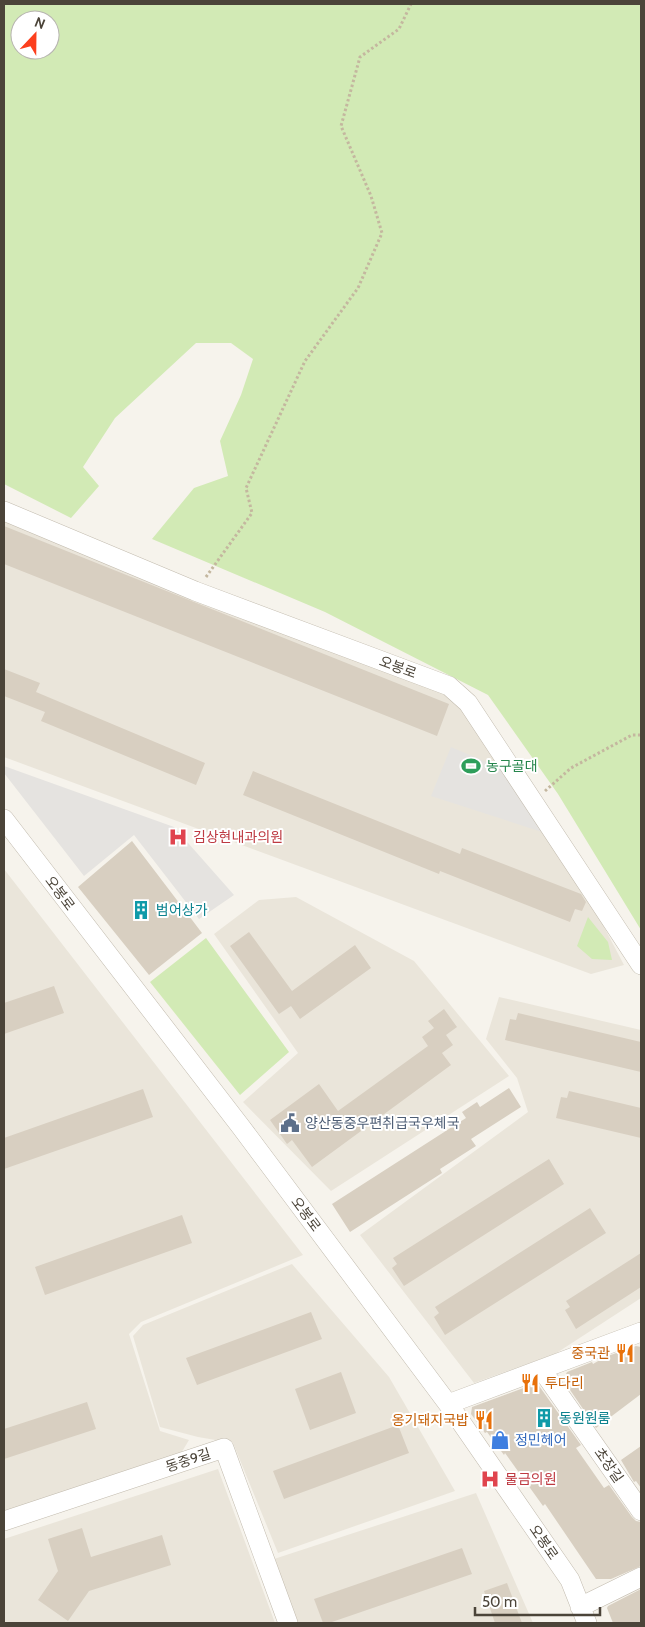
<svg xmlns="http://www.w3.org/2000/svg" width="645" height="1627" viewBox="0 0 645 1627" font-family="Cabin,'Noto Sans KR',sans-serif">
  <rect width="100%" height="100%" fill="#f6f3ec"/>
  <path fill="#eae5da" d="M4,517l451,178 127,190 42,80 -33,9 -587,-217z
    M4,869l299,386 -162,67 -12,12 31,97 29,9 -9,15 -176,56z
    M296,897l118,64 95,115 -178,115 -88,-89 55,-49 -84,-119 45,-34z
    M499,997l142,33v268l-86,56 -81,29 -114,-148 168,-123 -11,-34 -31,-39z
    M292,1264l97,113 66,114 -177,62 -45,-110 -35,-6 -38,-10 -27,-91 10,-11z
    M218,1469l57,154h-271v-84z
    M476,1493l57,130h-235l-24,-64z"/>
  <path fill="#d2eab5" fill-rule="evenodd" d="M4,4h637v926l-83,-136 -70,-99 -163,-83 -173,-73 42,-51 34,-12 -8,-35 21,-46 12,-36 -22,-16h-35l-81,75 -32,49 16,19 -28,32 -67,-34zM20,20h30v30h-30z
    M588,917l20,25 4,18 -20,-1 -15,-13z
    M206,938l83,114 -49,43 -90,-113z"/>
  <path fill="#e5e3e0" d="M451,747l61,26 30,59 -111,-36z
    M4,766l170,61 60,68 -35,24 -65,-84 -50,41 -80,-103z"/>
  <path fill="#d8cfc1" d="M4,526l445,178 -12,32 -433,-172z
    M4,669l36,14 -4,9 169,71 -9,22 -155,-64 4,-9 -41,-16z
    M253,771l207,83 2,-6 119,46 5,8 -4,9 -7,-2 -5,13 -130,-51 -1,3 -196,-79z
    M132,841l70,92 -53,42 -71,-88z
    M249,932l43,59 63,-46 16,23 -71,51 -9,-13 -12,8 -49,-68z
    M54,986l10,27 -60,21v-31z
    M444,1009l13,18 -11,8 7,10 -11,8 9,12 -139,102 -20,-27 -5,4 -17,-24 49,-36 19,27 90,-65 -6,-9 12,-9 -6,-7z
    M518,1013l123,29v30l-136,-32 5,-21 6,1z
    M509,1088l12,19 -50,32 5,7 -36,23 2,4 -92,59 -18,-28 134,-86 -4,-6 15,-10 3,5z
    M143,1089l10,28 -149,52v-31z
    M569,1091l72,17v30l-85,-20 5,-21 6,1z
    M549,1159l15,25 -160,102 -12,-18 5,-4 -4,-6z
    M590,1208l16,25 -161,102 -11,-18 5,-4 -4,-6z
    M182,1215l10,28 -147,52 -10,-28z
    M641,1253v34l-65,42 -11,-19 5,-3 -4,-6z
    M311,1312l11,27 -125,46 -11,-27z
    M636,1346l5,1v47l-45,34 -30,-44v-10l1,-2 25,-10 1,2 12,-7z
    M341,1372l15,41 -46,17 -15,-41z
    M537,1383l44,62 -5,3 28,40 5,-3 23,32 4,4 5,1v44l-30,13h-15l-51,-75 -2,2 -38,-53 -1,2 -17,-23 -2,1 -14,-19 1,-7z
    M87,1402l9,27 -92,30v-30z
    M398,1425l11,28 -125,46 -11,-28z
    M641,1446v42l-5,-7 -2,1 -13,-22z
    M82,1528l9,29 71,-22 9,30 -82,26 -21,30 -30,-21 20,-29 -10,-32z
    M462,1548l10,26 -143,49h-6l-9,-24z
    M507,1583l15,40h-27l-11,-32z
    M641,1589v34h-28l-6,-15 1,-2z"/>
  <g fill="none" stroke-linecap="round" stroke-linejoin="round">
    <g stroke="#c2bbae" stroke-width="20">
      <path id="minor" d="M4,511l191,80 254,95 19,17 173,262
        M4,819l237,308 213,285 116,168 17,43
        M542,1370l99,141
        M448,1404l193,-72
        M4,1521l220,-73 64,175
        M580,1607l61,-30"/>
    </g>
    <path stroke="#c4b79f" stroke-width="3" stroke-dasharray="2.5 2.5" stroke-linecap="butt" d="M206,577l46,-64 -6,-25 59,-127 53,-73 24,-55 -11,-37 -30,-70 19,-69 39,-28 12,-25
      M545,791l26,-23 61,-33h9"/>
    <use href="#minor" stroke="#fff" stroke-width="19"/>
  </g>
  <defs>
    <g id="stadium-bare" transform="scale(1.5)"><path d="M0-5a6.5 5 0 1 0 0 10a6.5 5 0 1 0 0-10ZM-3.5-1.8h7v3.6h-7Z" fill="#2e9e5b" stroke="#fff" stroke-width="2.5" paint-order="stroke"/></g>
    <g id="hospital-bare" transform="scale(1.5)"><path d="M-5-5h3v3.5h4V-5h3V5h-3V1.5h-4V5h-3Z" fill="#e0444e" stroke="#fff" stroke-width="2.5" paint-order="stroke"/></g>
    <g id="building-bare" transform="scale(1.5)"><path d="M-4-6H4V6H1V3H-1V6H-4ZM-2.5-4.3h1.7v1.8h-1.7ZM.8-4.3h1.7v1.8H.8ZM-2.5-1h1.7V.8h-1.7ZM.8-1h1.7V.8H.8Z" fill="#0f9aa8" stroke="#fff" stroke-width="2.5" paint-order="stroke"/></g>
    <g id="civic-bare" transform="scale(1.5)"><path d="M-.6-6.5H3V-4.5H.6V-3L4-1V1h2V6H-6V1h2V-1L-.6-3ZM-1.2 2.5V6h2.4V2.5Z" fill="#5c6f8a" stroke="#fff" stroke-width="2.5" paint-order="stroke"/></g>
    <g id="restaurant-bare" transform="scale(1.5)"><path d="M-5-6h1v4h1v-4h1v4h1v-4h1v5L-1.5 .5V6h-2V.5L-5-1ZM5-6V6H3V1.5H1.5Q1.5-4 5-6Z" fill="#e8710a" stroke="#fff" stroke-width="2.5" paint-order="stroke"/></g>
    <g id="shop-bare" transform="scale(1.5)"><path d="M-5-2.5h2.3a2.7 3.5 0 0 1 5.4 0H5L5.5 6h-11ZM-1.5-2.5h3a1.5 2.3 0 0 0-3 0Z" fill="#3f7fe0" stroke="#fff" stroke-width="2.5" paint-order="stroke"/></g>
  </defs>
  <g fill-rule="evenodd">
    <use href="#stadium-bare" x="471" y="766"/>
    <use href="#hospital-bare" x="178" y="837"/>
    <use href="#building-bare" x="141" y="910"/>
    <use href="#civic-bare" x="290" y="1123"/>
    <use href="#restaurant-bare" x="625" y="1353"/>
    <use href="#restaurant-bare" x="530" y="1383"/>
    <use href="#building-bare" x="544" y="1418"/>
    <use href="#restaurant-bare" x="484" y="1420"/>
    <use href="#shop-bare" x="500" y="1440"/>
    <use href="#hospital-bare" x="490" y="1479"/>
  </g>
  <g text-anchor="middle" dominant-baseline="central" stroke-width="4" stroke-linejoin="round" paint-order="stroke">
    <g font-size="14" fill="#4b4439" stroke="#fff">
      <text transform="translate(398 667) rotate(20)">오봉로</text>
      <text transform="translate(60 893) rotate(53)">오봉로</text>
      <text transform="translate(306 1214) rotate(53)">오봉로</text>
      <text transform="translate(188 1460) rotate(-18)">동중9길</text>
      <text transform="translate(609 1465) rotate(55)">초장길</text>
      <text transform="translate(544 1542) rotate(55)">오봉로</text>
    </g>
    <g font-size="14" fill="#27864d" stroke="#fff" text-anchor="start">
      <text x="486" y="766">농구골대</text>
    </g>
    <g font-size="14" fill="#be3a42" stroke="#fff" text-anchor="start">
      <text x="193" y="837">김상현내과의원</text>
      <text x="505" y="1479">물금의원</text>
    </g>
    <g font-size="14" fill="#0d838f" stroke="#fff" text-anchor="start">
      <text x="156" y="910">범어상가</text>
      <text x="559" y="1418">동원원룸</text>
    </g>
    <g font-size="14" fill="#4e5e75" stroke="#fff" text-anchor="start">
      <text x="305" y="1123">양산동중우편취급국우체국</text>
    </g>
    <g font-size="14" fill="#c56008" stroke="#fff" text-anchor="end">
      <text x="610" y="1353">중국관</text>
      <text x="545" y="1383" text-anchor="start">투다리</text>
      <text x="469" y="1420">옹기돼지국밥</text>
    </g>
    <g font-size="14" fill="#366cbe" stroke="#fff" text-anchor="start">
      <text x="515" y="1440">정민헤어</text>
    </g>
  </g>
  <rect width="645" height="1627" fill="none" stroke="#4b4439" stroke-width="10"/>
  <g transform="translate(35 35) rotate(22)"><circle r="24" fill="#ffffff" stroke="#b7b4b0"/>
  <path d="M0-4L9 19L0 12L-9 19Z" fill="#fc3f1d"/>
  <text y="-8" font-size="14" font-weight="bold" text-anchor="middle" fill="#4b4439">N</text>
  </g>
  <path d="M475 1607v8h125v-8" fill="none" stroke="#4b4439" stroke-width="2.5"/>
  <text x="482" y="1607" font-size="15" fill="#4b4439" stroke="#ffffff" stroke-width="4" paint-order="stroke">50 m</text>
</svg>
